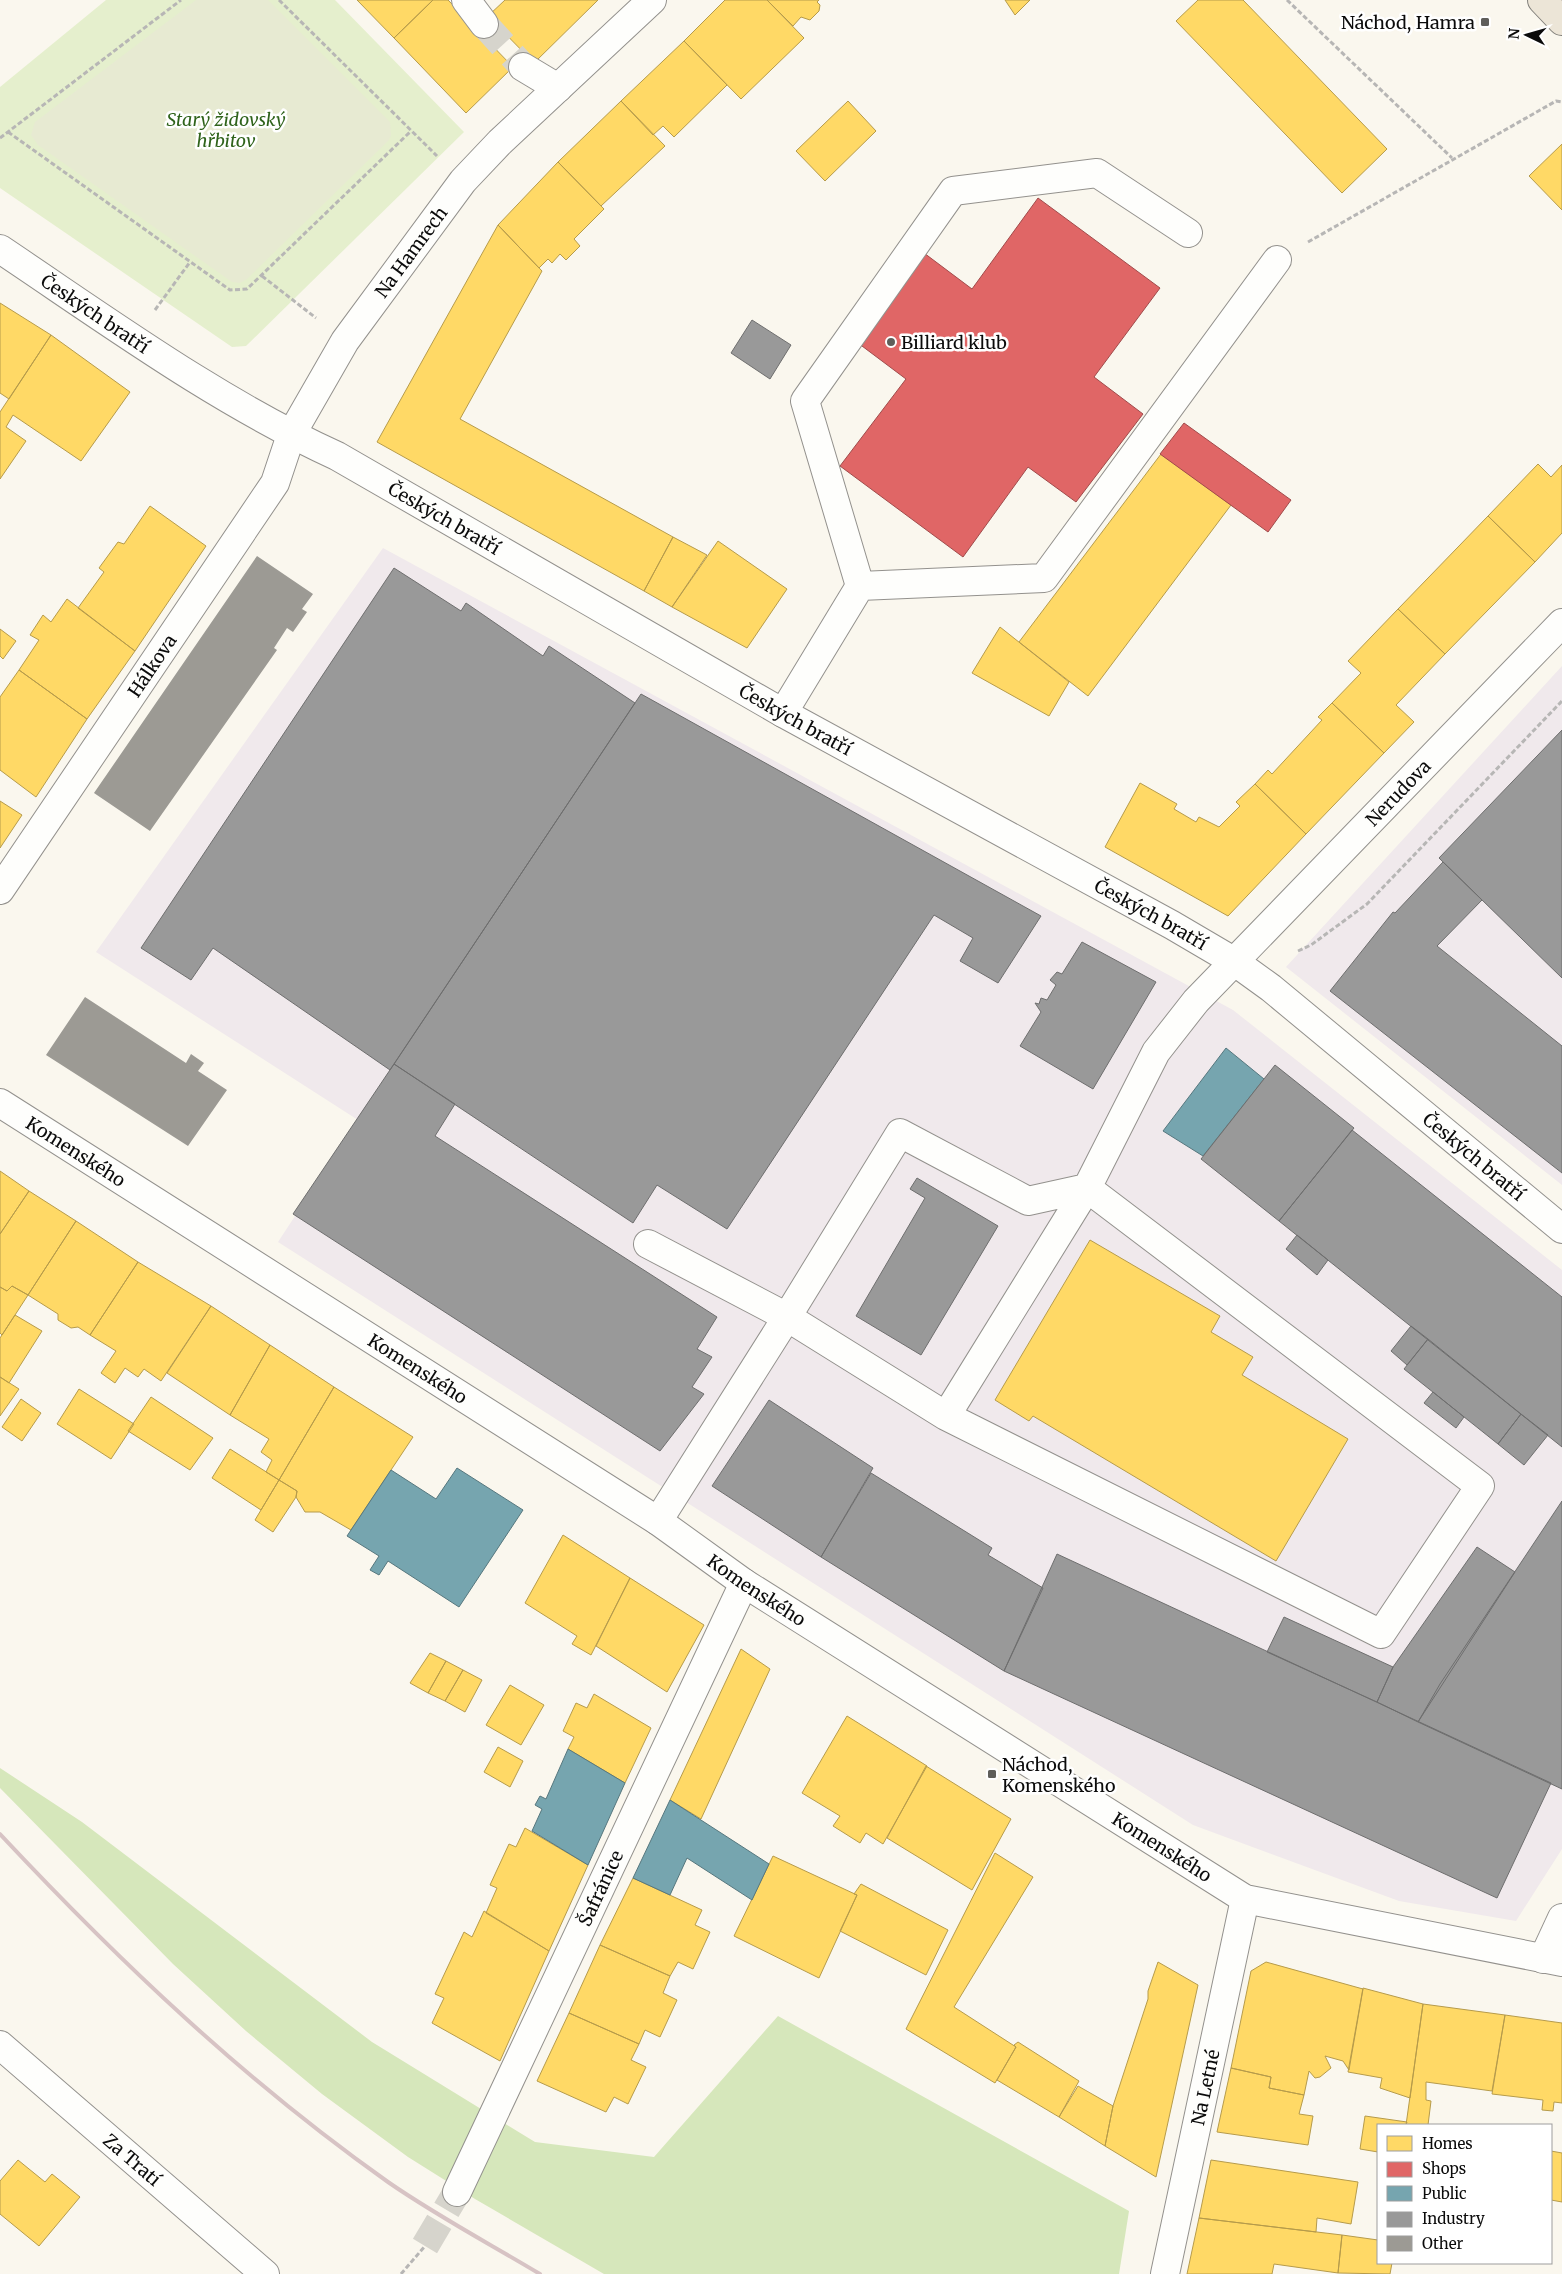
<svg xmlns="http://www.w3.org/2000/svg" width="1562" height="2274" viewBox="0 0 1562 2274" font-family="Merriweather,serif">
  <rect width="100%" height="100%" fill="#faf7ee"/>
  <path fill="#f0e9ec" d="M383,548l850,462 329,260v579l-46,72 -117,-20 -206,-76 -915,-583 80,-122 -262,-168z
    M1562,666v519l-276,-218z"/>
  <path fill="#e5efcd" d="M106,0h229l129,132 -218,214 -14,1 -232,-159v-101z"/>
  <path fill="#d6e7bb" d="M0,1768l82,54 290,220 163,100 119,15 124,-141 351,195 -10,63h-515l-129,-75 -67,-42 -86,-63 -76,-63 -73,-67 -173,-176z"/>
  <path fill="#e7ead2" d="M196,0h72l122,122 1,13 -2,5 -142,139 -7,4 -8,-1 -194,-137 -7,-10 4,-13z"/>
  <path fill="#ffd966" stroke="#b69b4b" d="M357,0h76l-39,38z
    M433,0h15l65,67 -47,46 -72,-75z
    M505,0h93l-64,63 -46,-47z
    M725,0h42l37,38 -63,61 -57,-58z
    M767,0h52l-2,2 3,3 -1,6 -9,9 -9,-3 -8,9z
    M1005,0h25l-15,15z
    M1198,0h45l144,149 -45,44 -166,-172z
    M684,41l43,44 -53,52 -11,-11 -10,9 -32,-34z
    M621,101l44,45 -64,60 -43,-44z
    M848,101l28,30 -51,50 -29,-30z
    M1562,144v66l-33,-34z
    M558,162l46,47 -30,30 6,7 -14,14 -6,-6 -8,9 -4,-4 -9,9 -41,-43z
    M498,225l44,46 -82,148 213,118 -29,54 -267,-149z
    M0,303l51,32 -42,64 -9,-6z
    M51,335l79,57 -49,69 -68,-46 -7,12 20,14 -26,38v-67z
    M1161,454l70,51 -143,191 -69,-54z
    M1538,464l13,13 11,-12v68l-27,29 -47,-46z
    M150,506l56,40 -71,105 -57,-43 26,-36 -5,-4 19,-26 6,2z
    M1488,516l47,46 -90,92 -47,-45z
    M673,537l34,18 -35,52 -28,-16z
    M718,541l69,48 -40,59 -75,-41z
    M67,599l68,52 -48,68 -68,-49 20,-30 -9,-5 13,-20 8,7z
    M1398,609l47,45 -49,51 18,17 -30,31 -52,-50 29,-30 -13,-12z
    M1000,627l69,55 -20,34 -77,-43z
    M0,629l16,12 -13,18 -3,-3z
    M19,670l68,49 -51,78 -36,-27v-73z
    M1332,703l52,50 -78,81 -51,-50 13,-14 4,4 50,-54 -4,-3z
    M1140,783l37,21 -3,5 22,13 3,-5 20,10 21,-21 -4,-4 19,-18 51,50 -78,82 -123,-69z
    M0,801l22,14 -22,33z
    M0,1171l29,20 -29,43z
    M29,1191l47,30 -48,74 -16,-9 -5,5 -7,-4v-53z
    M76,1221l62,41 -48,73 -12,-8 -7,1 -13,-8v-6l-30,-19z
    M1090,1240l130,76 -9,16 42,25 -11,18 106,64 -72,122 -243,-145 -4,5 -34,-21z
    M138,1262l73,44 -50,75 -17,-12 -6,8 -13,-9 -10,15 -14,-10 15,-22 -26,-16z
    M12,1286l16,9 -26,40 -2,-2v-46l7,4z
    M211,1306l59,39 -40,70 -63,-42z
    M15,1315l27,16 -33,52 -9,-6v-39z
    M270,1345l64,42 -55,93 -13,-8 6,-12 -11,-8 8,-13 -39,-24z
    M0,1377l19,12 -19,27z
    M334,1387l79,50 -62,93 -31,-18h-15l-9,-15 1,-6 -18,-11z
    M79,1389l55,35 -23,35 -54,-35z
    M151,1397l62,41 -23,32 -62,-39z
    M21,1399l20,14 -19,28 -20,-14z
    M230,1449l49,31 -18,30 -49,-32z
    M279,1480l18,11 -1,6 -23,35 -18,-12z
    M563,1535l67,43 -39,77 -19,-11 5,-8 -52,-33z
    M630,1578l74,47 -37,67 -71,-46z
    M741,1649l29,20 -69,150 -31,-19z
    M430,1653l16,8 -18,32 -18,-10z
    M446,1661l17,9 -18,31 -17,-8z
    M463,1670l19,10 -17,32 -20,-11z
    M510,1685l34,20 -23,40 -35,-20z
    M594,1694l57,34 -26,55 -57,-34 6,-12 -11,-6 13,-28 11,5z
    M847,1716l80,50 -44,78 -17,-11 -6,10 -27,-17 7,-10 -38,-23z
    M498,1747l25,14 -13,26 -26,-15z
    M926,1766l85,53 -39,71 -85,-52z
    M525,1828l63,37 -39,86 -63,-38 11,-25 -7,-3 19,-41 7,3z
    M995,1853l38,24 -79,130 62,40 -21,36 -89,-54z
    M773,1856l84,39 -38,83 -85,-42z
    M633,1878l69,32 -7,15 15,7 -17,37 -15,-7 -8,14 -70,-31z
    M861,1884l87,46 -22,45 -86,-44 17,-36 -3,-1z
    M484,1911l65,40 -49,110 -68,-38 12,-25 -9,-4 29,-62 8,5z
    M600,1945l70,31 -7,17 14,7 -17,37 -15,-7 -6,14 -70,-31z
    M1158,1962l40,23 -42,192 -51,-31 8,-40 35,-107v-8z
    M1266,1962l97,27 -14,81 -6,-9 -18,-5 6,12 -11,9 -5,1 -6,-7 -5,24 -35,-7 2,-11 -40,-9 20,-97z
    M1363,1988l60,16 -13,94 -30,-10 2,-10 -34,-6z
    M1423,2004l82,11 -13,76 -66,-9v18l5,1 -3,24h-22z
    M569,2013l70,31 -8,16 15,7 -18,37 -14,-7 -8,15 -69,-31z
    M1505,2015l57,8v80l-8,-1 -1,9 -11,-1 1,-10 -51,-6z
    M1018,2042l61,39 -20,36 -62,-37 19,-33 -2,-2z
    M1231,2068l40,9 -2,11 35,7 -5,19 14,2 -5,29 -91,-13z
    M1078,2086l35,20 -8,40 -46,-29z
    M1365,2116l42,6 -1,3h-28v27l-18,-3z
    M1551,2151l11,2v49l-11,-2z
    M18,2160l27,22 7,-8 28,23 -41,49 -39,-32v-33z
    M1211,2160l147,22 -7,42 -34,-6 -1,14 -117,-14z
    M1199,2218l143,17 -4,38 -64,-9 -2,10h-85z
    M1342,2235l36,5v23h14l-2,11 -52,-1z"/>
  <path fill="#e06666" stroke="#a04b4b" d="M1038,198l122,90 -66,89 49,37 -67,88 -48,-35 -65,90 -123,-91 66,-87 -48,-36 66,-90 48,36z
    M1184,423l107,77 -23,32 -108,-78z"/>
  <path fill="#76a5af" stroke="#56777e" d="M1226,1048l38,31 -61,77 -40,-25z
    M457,1468l66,42 -64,97 -71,-46 -9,14 -9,-5 9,-14 -32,-20 44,-66 45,29z
    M568,1749l57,34 -37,82 -56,-34 10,-22 -7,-4 5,-9 6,3z
    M670,1800l99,64 -17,36 -65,-42 -17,37 -37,-17z"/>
  <path fill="#999" stroke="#6e6e6e" d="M752,320l39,25 -21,34 -39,-26z
    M394,568l67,43 5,-8 77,53 6,-10 86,57 -245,367 -177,-122 -22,32 -50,-32z
    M641,694l400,222 -43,67 -38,-22 13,-23 -39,-23 -207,314 -70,-44 -24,38 -239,-159z
    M1562,730v248l-123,-120z
    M1443,862l39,38 -45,46 125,100v127l-232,-182 63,-79 2,1z
    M1082,942l74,40 -63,107 -73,-43 21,-34 -6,-9 4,1 2,-6 6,2 9,-15 -6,-5 7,-8 5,2z
    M394,1064l61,40 -20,32 282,181 -20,32 15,8 -20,30 12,7 -44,57 -367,-237z
    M1275,1065l79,63 -75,93 -78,-62z
    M1352,1130l210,167v150l-283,-226z
    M917,1178l81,48 -77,129 -65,-39 69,-118 -15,-9z
    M1297,1235l31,25 -11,15 -31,-26z
    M1411,1326l17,13 -21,26 -16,-14z
    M1428,1339l93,75 -23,30 -94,-75z
    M1433,1392l31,25 -8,11 -32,-25z
    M769,1400l104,68 -52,89 -109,-71z
    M1521,1414l27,21 -24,30 -26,-21z
    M871,1473l121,75 -4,7 55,33 -39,83 -183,-114z
    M1562,1501v288l-144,-67 22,-38z
    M1477,1547l38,25 -97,150 -41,-20 16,-35z
    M1057,1554l494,229 -54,115 -493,-227z
    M1284,1617l109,50 -16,35 -110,-50z"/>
  <path fill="#9c9a94" d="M257,556l56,38 -11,15 5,3 -14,20 -6,-4 -13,20 3,2 -127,181 -56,-38z
    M85,997l101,66 5,-9 13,9 -6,8 29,19 -39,56 -142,-91z"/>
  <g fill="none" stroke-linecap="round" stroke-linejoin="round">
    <path stroke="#d6d4cc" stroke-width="28" stroke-dasharray="28 14" stroke-linecap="butt" d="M484,24l39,43
      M425,2246l32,-54"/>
    <g stroke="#93918d" stroke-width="30">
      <g id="minor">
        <path d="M466,0l18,24"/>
        <path d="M523,67l35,21"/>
        <path id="s1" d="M0,249c109,73 217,152 337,207l446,257 389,212 63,37 36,26 291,241"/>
        <path d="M860,586l-55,-185 148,-210 144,-18 91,60"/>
        <path d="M783,713l77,-127 184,-8 233,-318"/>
        <path id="s2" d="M0,890l275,-407 16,-48 54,-94 118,-160 37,-39 152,-142"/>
        <path id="s3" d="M0,1103l658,418 86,62 501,316 317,63"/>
        <path d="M648,1244l139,73 -129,204"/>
        <path id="s4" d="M946,1416l-159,-99 113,-184 128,68 59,-13 393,298 -99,148 -435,-218 141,-228 69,-136 40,-51 366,-378"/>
        <path d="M1543,1959l19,-41"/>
        <path id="s5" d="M0,2045l265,229"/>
        <path id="s6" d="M457,2192l287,-609"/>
        <path id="s7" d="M1165,2274l80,-375"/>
      </g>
    </g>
    <g stroke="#807f7a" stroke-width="30">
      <path id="major" d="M1542,0l20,21"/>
    </g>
    <path stroke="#b7b6b5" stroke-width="3" stroke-dasharray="5 2.5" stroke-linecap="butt" d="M279,0l158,156
      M1287,0l165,158
      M8,132l222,158 17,-1 164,-158
      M0,138l181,-138
      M1308,242l248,-141 6,1
      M262,276l54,42
      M155,310l35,-48
      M1298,951l13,-6 56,-41 195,-203
      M401,2274l24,-28"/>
    <use href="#minor" stroke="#fefefc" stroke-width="28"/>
    <use href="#major" stroke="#ece5d7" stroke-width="28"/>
    <path stroke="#d7c3c4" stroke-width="4" d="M0,1834c119,127 245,247 388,348 49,34 102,62 152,92"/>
  </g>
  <g fill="#5f5e5a" stroke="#fff" stroke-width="2">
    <rect x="1480" y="17" width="10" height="10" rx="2.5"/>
    <circle cx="891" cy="342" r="5"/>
    <rect x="987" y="1769" width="10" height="10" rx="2.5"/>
  </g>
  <g text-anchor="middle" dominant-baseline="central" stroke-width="5" stroke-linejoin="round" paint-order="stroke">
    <g font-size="18" fill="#0b0b0b" stroke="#fff" text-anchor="start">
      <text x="1475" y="22" text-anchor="end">Náchod, Hamra</text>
      <text x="901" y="342">Billiard klub</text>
      <text x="1002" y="1764">Náchod,<tspan x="1002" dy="21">Komenského</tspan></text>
    </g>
    <g font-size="18" font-style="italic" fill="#2f631b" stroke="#fff">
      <text x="226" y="119">Starý židovský<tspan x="226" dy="21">hřbitov</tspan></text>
    </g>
    <g font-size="18" fill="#0b0b0b" stroke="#fff">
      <text stroke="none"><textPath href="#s2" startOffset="761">Na Hamrech</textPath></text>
      <text stroke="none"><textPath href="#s1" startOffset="115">Českých bratří</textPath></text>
      <text stroke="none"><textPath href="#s1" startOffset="520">Českých bratří</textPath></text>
      <text stroke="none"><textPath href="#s2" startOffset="271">Hálkova</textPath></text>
      <text stroke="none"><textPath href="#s1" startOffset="925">Českých bratří</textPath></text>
      <text stroke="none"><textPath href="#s4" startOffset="2542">Nerudova</textPath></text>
      <text stroke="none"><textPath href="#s1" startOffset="1330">Českých bratří</textPath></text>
      <text stroke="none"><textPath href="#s3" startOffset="90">Komenského</textPath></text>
      <text stroke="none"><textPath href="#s1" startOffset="1735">Českých bratří</textPath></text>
      <text stroke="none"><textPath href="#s3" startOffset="495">Komenského</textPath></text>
      <text stroke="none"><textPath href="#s3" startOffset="900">Komenského</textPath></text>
      <text stroke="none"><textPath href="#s3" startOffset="1380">Komenského</textPath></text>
      <text stroke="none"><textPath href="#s6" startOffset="336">Šafránice</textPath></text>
      <text stroke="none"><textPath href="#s7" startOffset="191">Na Letné</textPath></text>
      <text stroke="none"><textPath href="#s5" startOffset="175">Za Tratí</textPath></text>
    </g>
  </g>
  <rect x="1377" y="2124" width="175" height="140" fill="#ffffff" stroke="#9d9d9d"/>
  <rect x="1387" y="2136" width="25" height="15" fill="#ffd966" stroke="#9d9d9d"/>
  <text x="1422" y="2149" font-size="15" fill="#0b0b0b">Homes</text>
  <rect x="1387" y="2162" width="25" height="15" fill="#e06666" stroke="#9d9d9d"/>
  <text x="1422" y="2174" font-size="15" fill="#0b0b0b">Shops</text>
  <rect x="1387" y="2186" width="25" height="15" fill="#76a5af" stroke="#9d9d9d"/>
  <text x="1422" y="2199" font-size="15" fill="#0b0b0b">Public</text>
  <rect x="1387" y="2212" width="25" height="15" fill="#999999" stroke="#9d9d9d"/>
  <text x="1422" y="2224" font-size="15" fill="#0b0b0b">Industry</text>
  <rect x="1387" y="2236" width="25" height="15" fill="#9c9a94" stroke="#9d9d9d"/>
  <text x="1422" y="2249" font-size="15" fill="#0b0b0b">Other</text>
  <g transform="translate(1527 35) rotate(275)" stroke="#ffffff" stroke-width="4" paint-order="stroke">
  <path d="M0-4L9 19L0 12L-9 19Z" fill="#0b0b0b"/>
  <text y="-8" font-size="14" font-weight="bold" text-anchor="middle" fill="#0b0b0b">N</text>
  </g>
</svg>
